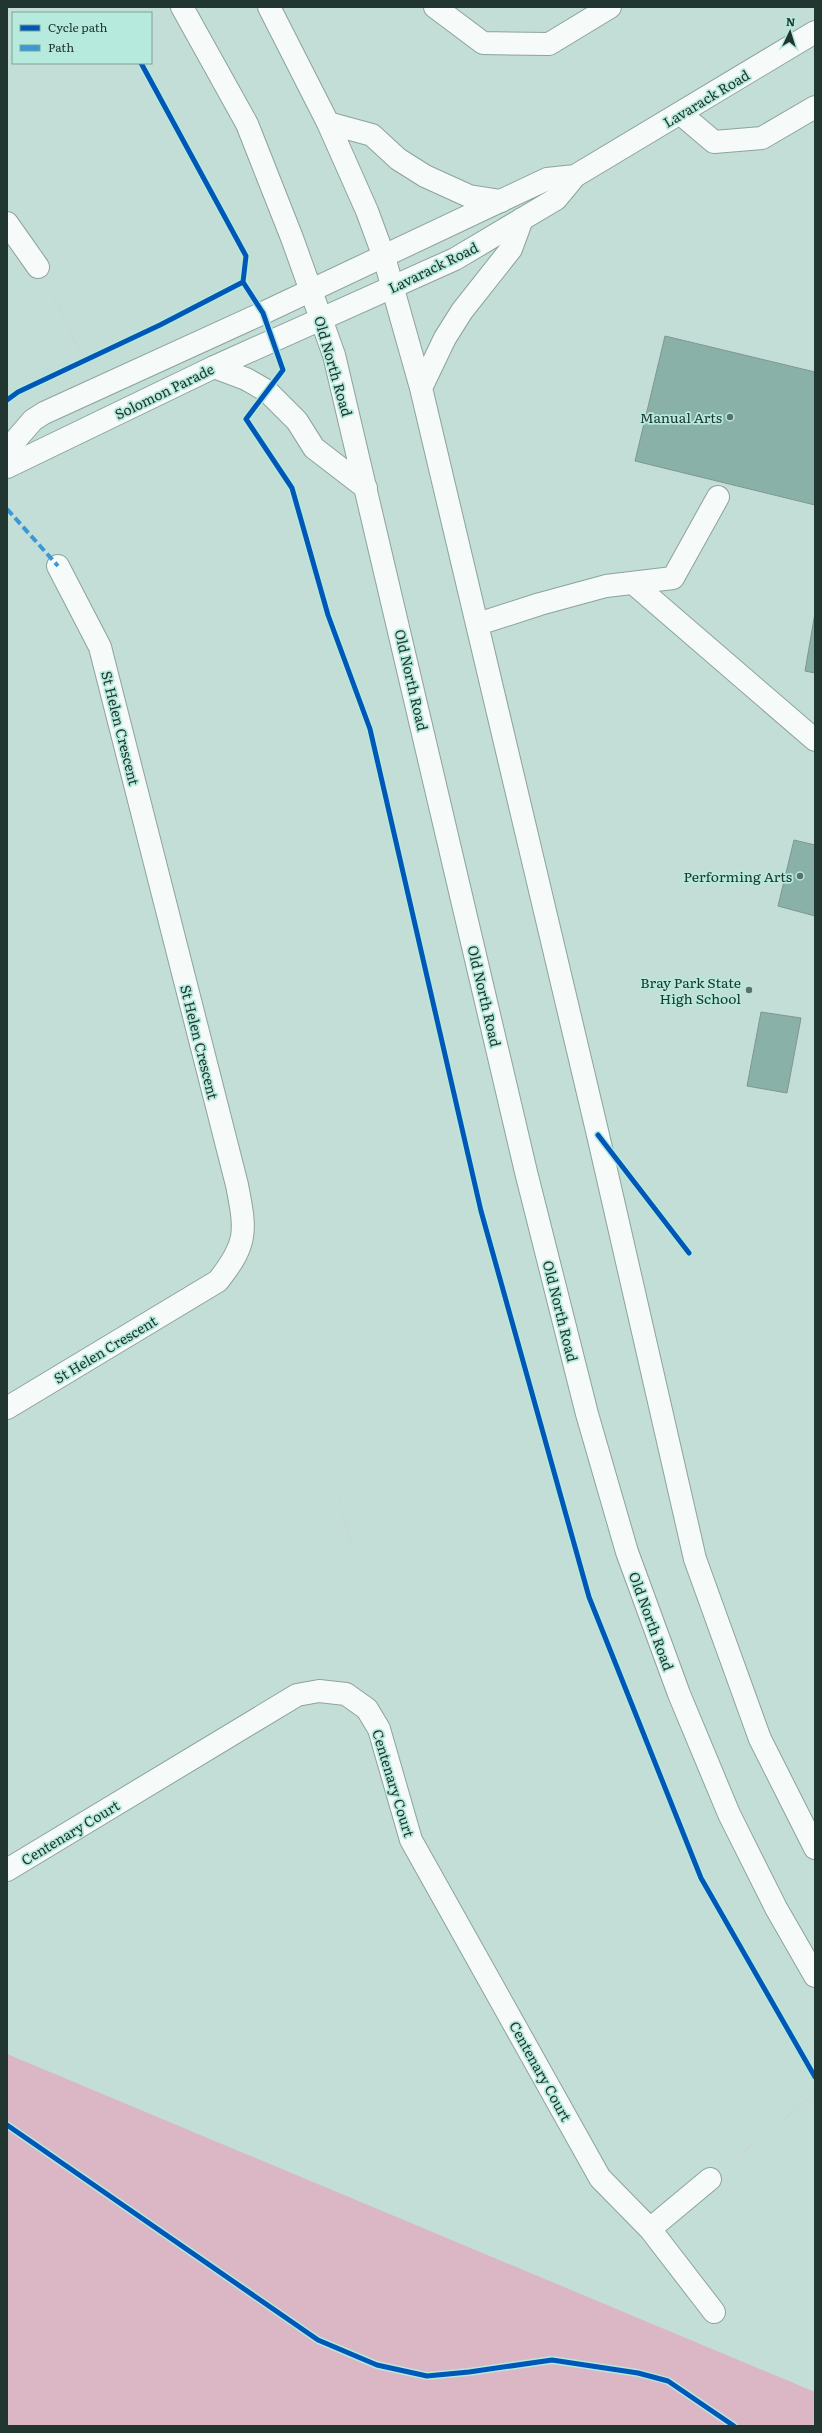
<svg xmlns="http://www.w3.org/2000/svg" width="822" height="2433" viewBox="0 0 822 2433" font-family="Literata,serif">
  <rect width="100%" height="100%" fill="#c2ded6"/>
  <path fill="#dbb7c6" d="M7,2054l808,338v34h-808z"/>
  <path fill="#89b1a8" stroke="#819691" d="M665,336l150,36v133l-180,-44z
    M815,613v60l-10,-2z
    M794,840l21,5v71l-37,-10z
    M761,1012l40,6 -14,75 -40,-7z"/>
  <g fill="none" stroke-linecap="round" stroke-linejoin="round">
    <g stroke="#8da39d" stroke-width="24">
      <path id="minor" d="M435,7l48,36 66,1 61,-37
        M681,114l33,28 48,-4 53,-31
        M7,223l31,44
        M7,450l26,-30 11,-7 219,-100 284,-134 28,-3
        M7,467l207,-100 241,-108 101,-60 19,-23 240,-144
        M633,583l182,157
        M478,624l62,-20 66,-18 67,-8 45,-81
        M7,1408l211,-127c30,-38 28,-50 19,-96l-137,-538 -42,-81
        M7,1870l290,-175 22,-4 27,3 21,15 12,20 32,111 189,338 50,51 64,83
        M650,2229l60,-50"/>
    </g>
    <g stroke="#8da39d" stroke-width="24">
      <path id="major" d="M182,7l65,117 45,114 42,117 192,817 61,242 40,138 52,142 50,120 47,94 39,68
        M269,7l59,116 39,88 17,46 37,131 177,747 97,424 65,180 55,109
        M328,123l44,12 26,24 27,17 44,20 32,5
        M214,367l32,12 21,12 30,30 17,27 52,40
        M421,388l24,-50 17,-27 49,-62 11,-30"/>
    </g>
    <path stroke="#ccd5d3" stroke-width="2.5" stroke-dasharray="2 3" stroke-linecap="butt" d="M51,292l34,69
      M340,1502l11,43
      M732,2161l83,-67"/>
    <use href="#minor" stroke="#f6faf9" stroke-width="22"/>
    <use href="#major" stroke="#f6faf9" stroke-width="22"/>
    <path stroke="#3a98d7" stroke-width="4" stroke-dasharray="8 4" stroke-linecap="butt" d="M7,509l51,57"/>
    <g stroke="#b6eadc" stroke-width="8">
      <path id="cycleway" d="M141,63l105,193 -3,26 20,31 20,57 -37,49 46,69 36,127 42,114 111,482 108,386 112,281 114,199
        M7,400l11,-8 142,-67 83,-43
        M598,1135l91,118
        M7,2125l311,215 59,25 50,11 42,-4 83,-12 86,13 30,8 66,45"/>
    </g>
    <use href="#cycleway" stroke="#0057b8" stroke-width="5"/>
  </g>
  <g fill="#59716a" stroke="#b6eadc" stroke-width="1.5">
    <circle cx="730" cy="417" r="4"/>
    <circle cx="800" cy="876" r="4"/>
    <circle cx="749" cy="990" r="4"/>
  </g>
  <g text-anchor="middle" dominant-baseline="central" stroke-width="3.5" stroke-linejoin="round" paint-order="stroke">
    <g font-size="14" fill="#213630" stroke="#b6eadc">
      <text transform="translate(706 98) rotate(-31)">Lavarack Road</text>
      <text transform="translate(433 267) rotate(-26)">Lavarack Road</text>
      <text transform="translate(334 366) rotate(74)">Old North Road</text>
      <text transform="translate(164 391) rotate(-26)">Solomon Parade</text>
      <text transform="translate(412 680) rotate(77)">Old North Road</text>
      <text transform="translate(121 728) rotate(76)">St Helen Crescent</text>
      <text transform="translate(485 996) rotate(77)">Old North Road</text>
      <text transform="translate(200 1042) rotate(76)">St Helen Crescent</text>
      <text transform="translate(561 1311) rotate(76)">Old North Road</text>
      <text transform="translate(105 1349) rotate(-31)">St Helen Crescent</text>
      <text transform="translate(652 1621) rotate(70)">Old North Road</text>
      <text transform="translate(394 1783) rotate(73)">Centenary Court</text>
      <text transform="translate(70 1832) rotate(-31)">Centenary Court</text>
      <text transform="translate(541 2071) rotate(61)">Centenary Court</text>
    </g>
    <g font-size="14" fill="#213630" stroke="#b6eadc" text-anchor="end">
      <text x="722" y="417">Manual Arts</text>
      <text x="792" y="876">Performing Arts</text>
      <text x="741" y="982">Bray Park State<tspan x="741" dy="16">High School</tspan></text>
    </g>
  </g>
  <rect width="822" height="2433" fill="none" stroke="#213630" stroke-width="16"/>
  <rect x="12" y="12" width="140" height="52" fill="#b6eadc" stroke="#7aa297"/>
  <rect x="20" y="25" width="20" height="6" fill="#0057b8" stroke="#7aa297"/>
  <text x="48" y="32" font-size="12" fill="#213630">Cycle path</text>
  <rect x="20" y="45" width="20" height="6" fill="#3a98d7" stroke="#7aa297"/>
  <text x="48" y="52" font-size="12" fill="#213630">Path</text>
  <g transform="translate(790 32) rotate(4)" stroke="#b6eadc" stroke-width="3" paint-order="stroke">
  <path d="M0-3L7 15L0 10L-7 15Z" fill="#213630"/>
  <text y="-6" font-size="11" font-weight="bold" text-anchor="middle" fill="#213630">N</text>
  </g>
</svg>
